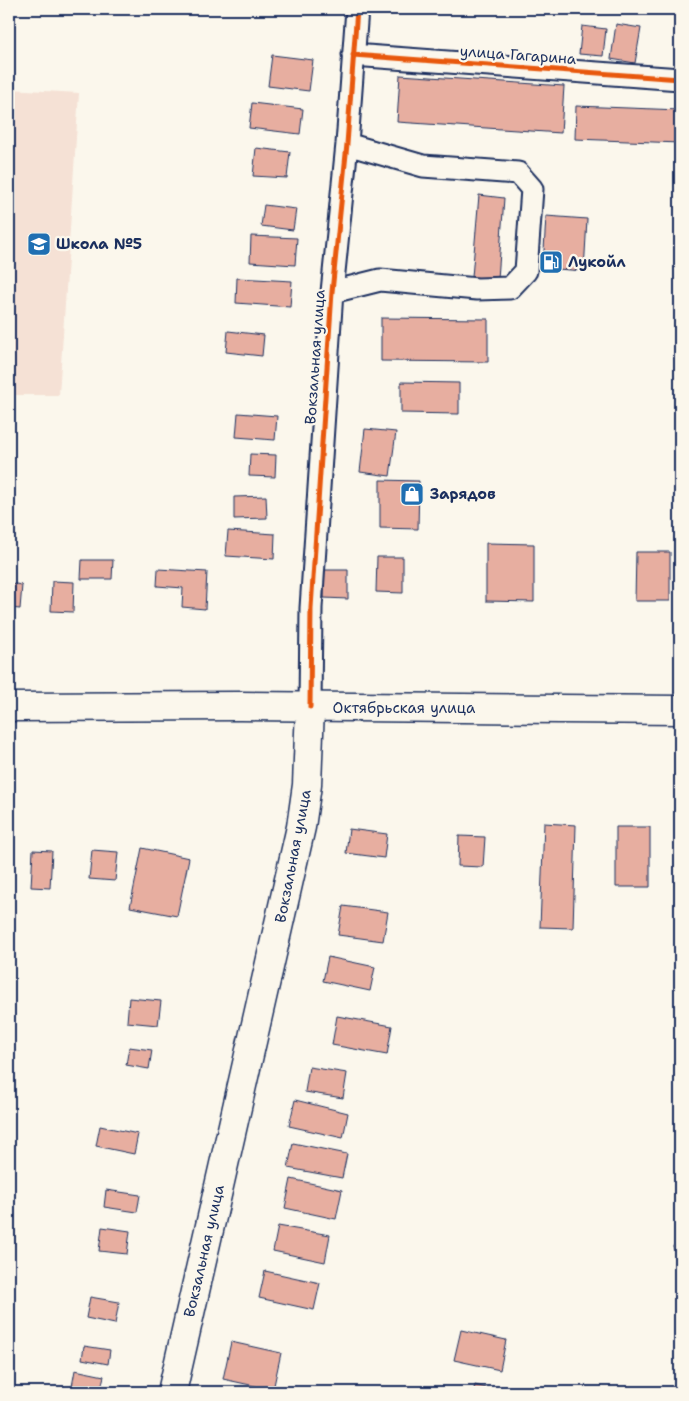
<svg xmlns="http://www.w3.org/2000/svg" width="689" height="1401" viewBox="0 0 689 1401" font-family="'Shantell Sans',sans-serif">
  <rect width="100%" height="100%" fill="#fbf7ec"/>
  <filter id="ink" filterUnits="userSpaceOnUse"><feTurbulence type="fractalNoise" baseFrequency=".02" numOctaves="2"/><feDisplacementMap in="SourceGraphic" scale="10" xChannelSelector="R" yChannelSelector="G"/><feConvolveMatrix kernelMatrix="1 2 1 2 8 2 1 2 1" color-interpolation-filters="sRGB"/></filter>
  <g filter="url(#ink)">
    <path fill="#f5e1d5" d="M9,89l70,4 -20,302h-50z"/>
    <path fill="#e7aea0" stroke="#1b2f5e" d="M616,24l25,4 -6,35 -24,-4z
      M582,26l24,3 -3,27 -24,-2z
      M272,55l41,5 -4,31 -41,-5z
      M400,75l164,11 -3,47 -164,-11z
      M252,103l51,6 -3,25 -51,-6z
      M576,106l104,4v33l-105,-4z
      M256,148l34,4 -3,26 -34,-2z
      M479,195l25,3 -6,81 -26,-2z
      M264,205l32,4 -3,21 -32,-4z
      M546,216l41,3 -3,52 -41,-3z
      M251,236l46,2 -2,27 -45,-3z
      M237,278l55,3 -2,26 -54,-4z
      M381,318l107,1v43l-107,-1z
      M228,331l36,4 -2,21 -36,-4z
      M401,382l58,1v31l-58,-1z
      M238,413l39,3 -2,24 -39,-3z
      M365,429l31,3 -6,44 -30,-4z
      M250,454l26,1 -1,22 -26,-1z
      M380,480l39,1 -1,48 -38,-1z
      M266,496l1,22 -33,1v-22z
      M228,531l47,3 -1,25 -48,-3z
      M486,543l48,1v58l-48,-1z
      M636,552h34v49h-35z
      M377,557h26v36l-27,-1z
      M82,560h31l-1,19h-31z
      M158,569l49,3 -2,37 -23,-2 1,-19 -26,-2z
      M324,570h24v29l-24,-1z
      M52,581l22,1 -1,30 -22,-1z
      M9,583l13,2 -2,24 -11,-1z
      M544,823l32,2 -3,103 -33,-1z
      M616,827h34v60h-34z
      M349,829l38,5 -3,24 -38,-5z
      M459,836l26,1 -2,30 -25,-1z
      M142,848l47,10 -12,58 -47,-9z
      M33,850l19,1 -2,37 -19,-1z
      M92,850l26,2 -3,29 -26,-2z
      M343,906l45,6 -5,29 -45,-6z
      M328,957l47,10 -5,24 -47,-10z
      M129,998l32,3 -3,24 -31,-3z
      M337,1016l55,10 -5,29 -55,-10z
      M129,1047l23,3 -3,19 -23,-4z
      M309,1067l38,6 -4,25 -38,-6z
      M295,1100l53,13 -5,25 -54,-12z
      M100,1126l38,8 -4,20 -38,-8z
      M293,1143l54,11 -5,24 -54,-10z
      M291,1179l51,11 -6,29 -51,-11z
      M106,1190l34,5 -3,17 -33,-5z
      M278,1226l52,9 -5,27 -52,-11z
      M102,1227l28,4 -3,23 -28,-3z
      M680,1243v24l-7,-21z
      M265,1271l55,12 -6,27 -55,-12z
      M90,1297l29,5 -4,22 -29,-6z
      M461,1330l45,10 -6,30 -46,-10z
      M231,1342l50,11 -8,37 -50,-11z
      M84,1346l26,4 -2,14 -26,-5z
      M75,1370l29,6 -4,16h-29z
      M475,1385l26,7h-28z"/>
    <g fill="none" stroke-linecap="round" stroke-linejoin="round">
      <g stroke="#1b2f5e" stroke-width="25">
        <path id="minor" d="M353,55l327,24
          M332,292l48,-12 97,9 33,-1 16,-17 6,-82 -14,-16 -95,-7 -76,-22
          M310,707l1,-99 21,-316 15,-148 10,-135"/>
      </g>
      <g stroke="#1b2f5e" stroke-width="31">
        <path id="major" d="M9,707l231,-1 440,4
          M172,1392l129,-565 6,-42 3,-78"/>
      </g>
      <use href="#minor" stroke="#fbf7ec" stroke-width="21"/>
      <use href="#major" stroke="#fbf7ec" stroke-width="28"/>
      <g stroke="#fbf7ec" stroke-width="8">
        <path id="cycleway" d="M353,55l327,24
          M310,707l1,-99 21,-316 15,-148 10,-135"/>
      </g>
      <use href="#cycleway" stroke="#e8590c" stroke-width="5"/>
    </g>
  </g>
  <defs>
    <g id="school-square" transform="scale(1.25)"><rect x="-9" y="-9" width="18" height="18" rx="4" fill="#1f6fb2" stroke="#fbf7ec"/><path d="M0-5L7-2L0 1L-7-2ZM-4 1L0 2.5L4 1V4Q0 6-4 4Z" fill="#fff"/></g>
    <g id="fuel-square" transform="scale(1.25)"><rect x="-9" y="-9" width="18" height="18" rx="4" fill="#1f6fb2" stroke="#fbf7ec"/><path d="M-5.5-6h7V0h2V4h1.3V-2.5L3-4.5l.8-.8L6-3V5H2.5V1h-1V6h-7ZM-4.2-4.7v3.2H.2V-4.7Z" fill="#fff"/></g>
    <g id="shop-square" transform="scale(1.25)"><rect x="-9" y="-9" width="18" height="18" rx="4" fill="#1f6fb2" stroke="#fbf7ec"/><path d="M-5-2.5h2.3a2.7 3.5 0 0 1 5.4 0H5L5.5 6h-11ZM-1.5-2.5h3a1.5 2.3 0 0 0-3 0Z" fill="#fff"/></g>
  </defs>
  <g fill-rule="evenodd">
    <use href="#school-square" x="39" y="244"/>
    <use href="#fuel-square" x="551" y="262"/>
    <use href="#shop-square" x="412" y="494"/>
  </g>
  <g text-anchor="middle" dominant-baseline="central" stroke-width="4.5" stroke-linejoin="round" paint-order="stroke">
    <g font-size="15" fill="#1b2f5e" stroke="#fbf7ec">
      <text transform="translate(518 55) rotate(4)">улица Гагарина</text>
      <text transform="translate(315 357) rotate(-86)">Вокзальная улица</text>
      <text x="404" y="708">Октябрьская улица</text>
      <text transform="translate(293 856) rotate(-79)">Вокзальная улица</text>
      <text transform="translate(204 1251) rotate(-77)">Вокзальная улица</text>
    </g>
    <g font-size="15" font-weight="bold" fill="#1b2f5e" stroke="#fbf7ec" text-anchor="start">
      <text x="56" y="244">Школа №5</text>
      <text x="568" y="262">Лукойл</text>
      <text x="430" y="494">Зарядов</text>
    </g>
  </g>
  <rect width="689" height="1401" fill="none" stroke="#fbf7ec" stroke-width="30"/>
  <rect x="15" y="15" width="659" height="1371" fill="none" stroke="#1b2f5e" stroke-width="2" filter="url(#ink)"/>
</svg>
